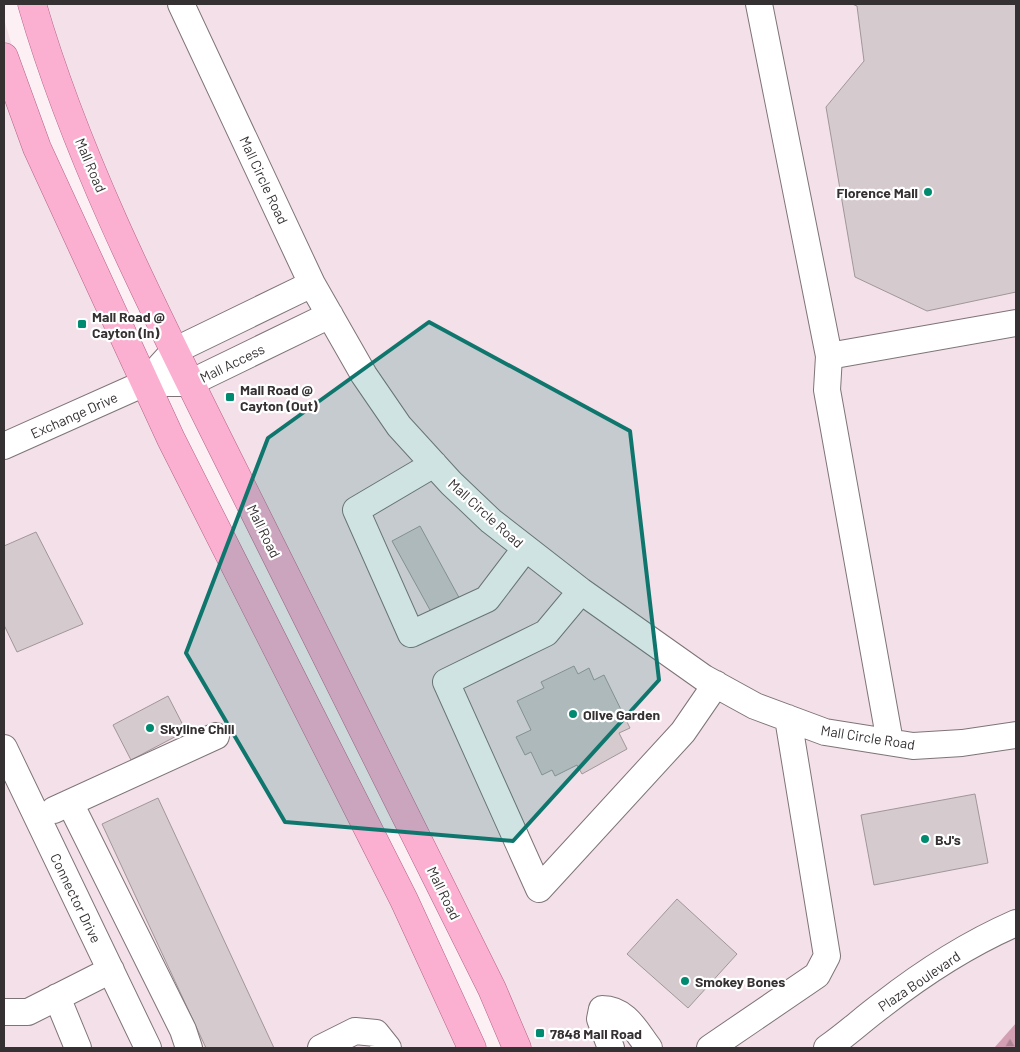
<svg xmlns="http://www.w3.org/2000/svg" width="1020" height="1052" viewBox="0 0 1020 1052" font-family="Barlow,sans-serif">
  <defs>
    <pattern id="forest-firs" width="22" height="20" patternUnits="userSpaceOnUse" patternTransform="scale(1.25)"><rect width="22" height="20" fill="#d29fb3"/><path d="M5 1l3.5 6h-7zM16 11l3.5 6h-7z" fill="#ab8292"/></pattern>
  </defs>
  <rect width="100%" height="100%" fill="#fcf0f4"/>
  <path fill="#f4e0e8" d="M32,4h984v1019l-22,25h-477l-308,-627z
    M4,19l50,167 418,862h-468z"/>
  <path fill="url(#forest-firs)" d="M1016,1023v25h-22z"/>
  <path fill="#d5cace" stroke="#a09699" d="M852,4h164v288l-89,19 -72,-34 -29,-170 38,-46 -7,-55z
    M420,526l42,77 -27,16 -43,-78z
    M36,532l47,92 -66,28 -13,-27v-79z
    M574,666l4,8 11,-6 5,12 10,-5 26,53 -11,5 8,16 -45,25 -5,-9 -22,11 -3,-6 -10,5 -11,-23 -6,3 -9,-18 15,-7 -14,-29 27,-13 -3,-6z
    M168,696l18,35 -55,29 -18,-35z
    M975,794l13,69 -114,22 -13,-70z
    M158,798l116,250h-68l-104,-224z
    M677,899l60,55 -49,54 -61,-54z"/>
  <g fill="none" stroke-linecap="round" stroke-linejoin="round">
    <g stroke="#7e7477" stroke-width="28">
      <path id="minor" d="M181,4l131,280 52,91 35,51 52,57 40,38 90,70 123,87 51,28 70,26 88,14 49,-3 54,-8
        M759,4l70,352 -2,34 63,352
        M829,356l187,-33
        M145,383h45l140,-68
        M4,446l141,-63 29,-32 138,-67
        M434,464l-78,46 55,124 76,-35 38,-50
        M581,591l-35,42 -100,49 93,207 144,-157 33,-48
        M4,748l144,300
        M70,803l113,227 6,18
        M54,810l162,-74
        M57,997l21,51
        M4,1012h24l83,-42
        M321,1048l34,-17 21,2 12,15
        M611,1048l-11,-29 2,-10c24,0 34,22 47,39
        M710,1048l107,-73 10,-19 -39,-238
        M827,1048c19,-13 36,-29 55,-43 41,-32 86,-61 134,-82"/>
    </g>
    <g stroke="#b46286" stroke-width="29">
      <path id="major" d="M32,4c46,159 125,312 199,461 87,175 174,349 261,524l25,59
        M4,57l33,91 134,291 233,461 68,148"/>
    </g>
    <use href="#minor" stroke="#fff" stroke-width="26"/>
    <use href="#major" stroke="#fbb0d2" stroke-width="28"/>
  </g>
  <path fill="#0f766e" fill-opacity="0.2" stroke="#0f766e" stroke-width="4" stroke-linejoin="round" d="M429,322l201,109 29,249 -146,161 -228,-19 -99,-169 82,-215z"/>
  <g fill="#008a70" stroke="#fff" stroke-width="2">
    <circle cx="928" cy="192" r="5"/>
    <rect x="77" y="319" width="10" height="10" rx="2.5"/>
    <rect x="225" y="392" width="10" height="10" rx="2.5"/>
    <circle cx="573" cy="714" r="5"/>
    <circle cx="150" cy="728" r="5"/>
    <circle cx="925" cy="839" r="5"/>
    <circle cx="685" cy="981" r="5"/>
    <rect x="535" y="1028" width="10" height="10" rx="2.5"/>
  </g>
  <g text-anchor="middle" dominant-baseline="central" stroke-width="4.5" stroke-linejoin="round" paint-order="stroke">
    <g font-size="14" fill="#353132" stroke="#fff">
      <text transform="translate(91 165) rotate(67)">Mall Road</text>
      <text transform="translate(264 180) rotate(65)">Mall Circle Road</text>
      <text transform="translate(232 363) rotate(-26)">Mall Access</text>
      <text transform="translate(74 415) rotate(-24)">Exchange Drive</text>
      <text transform="translate(486 513) rotate(42)">Mall Circle Road</text>
      <text transform="translate(264 531) rotate(64)">Mall Road</text>
      <text transform="translate(868 737) rotate(9)">Mall Circle Road</text>
      <text transform="translate(444 893) rotate(64)">Mall Road</text>
      <text transform="translate(76 898) rotate(64)">Connector Drive</text>
      <text transform="translate(919 981) rotate(-34)">Plaza Boulevard</text>
    </g>
    <g font-size="14" font-weight="bold" fill="#353132" stroke="#fff" text-anchor="start">
      <text x="918" y="192" text-anchor="end">Florence Mall</text>
      <text x="92" y="316">Mall Road @<tspan x="92" dy="16">Cayton (In)</tspan></text>
      <text x="240" y="389">Mall Road @<tspan x="240" dy="16">Cayton (Out)</tspan></text>
      <text x="583" y="714">Olive Garden</text>
      <text x="160" y="728">Skyline Chili</text>
      <text x="935" y="839">BJ's</text>
      <text x="695" y="981">Smokey Bones</text>
      <text x="550" y="1033">7848 Mall Road</text>
    </g>
  </g>
  <rect width="1020" height="1052" fill="none" stroke="#353132" stroke-width="10"/>
</svg>
